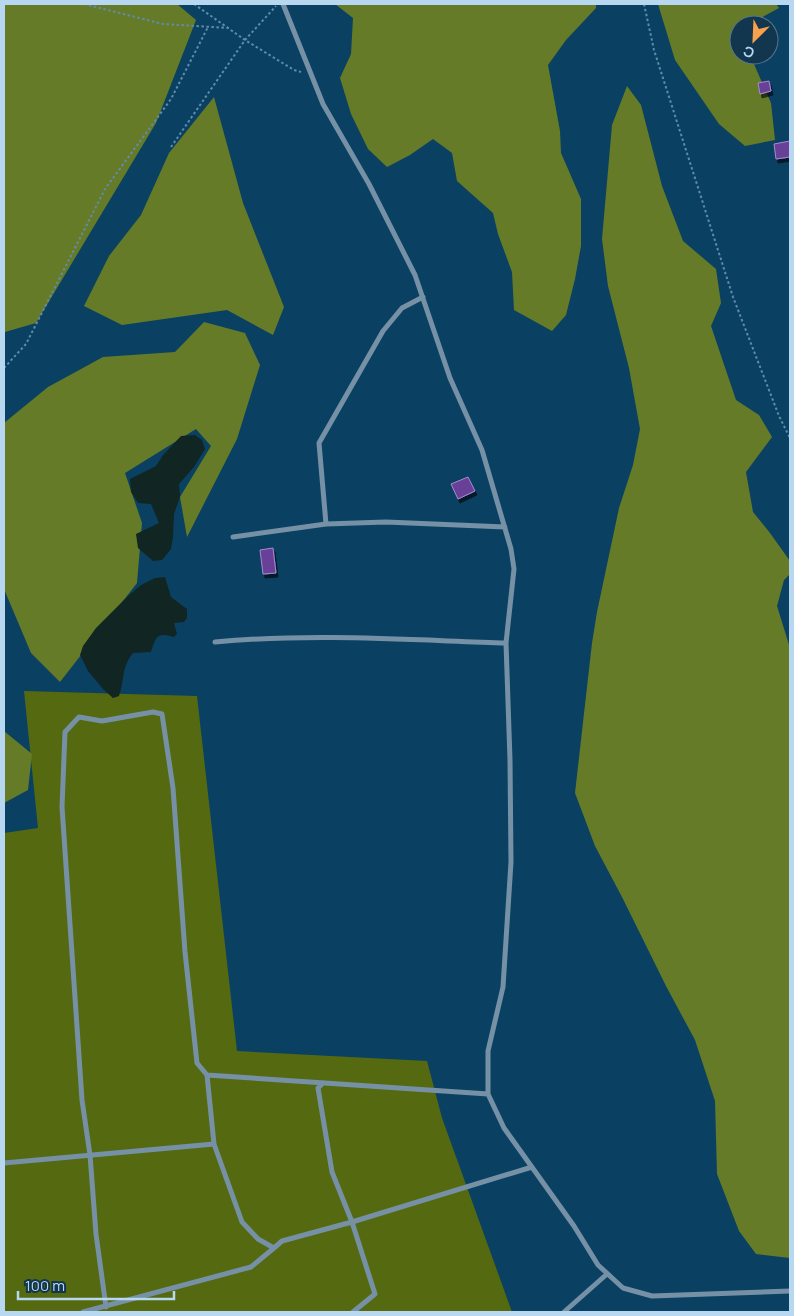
<svg xmlns="http://www.w3.org/2000/svg" width="794" height="1316" viewBox="0 0 794 1316" font-family="Manrope,sans-serif">
  <defs>
    <filter id="shadow"><feDropShadow dx="2" dy="4" stdDeviation="0" flood-color="#0009"/></filter>
  </defs>
  <rect width="100%" height="100%" fill="#0a4163"/>
  <path fill="#556910" d="M24,691l173,5 40,355 190,10 15,57 70,194h-508v-479l34,-5z"/>
  <path fill="#667b28" d="M4,4h173l19,16 -40,103 -120,200 -31,9 -1,1z
    M335,4h261v4l-30,32 -18,25 12,66 1,22 20,46v47l-6,33 -9,36 -14,16 -38,-21 -2,-38 -14,-38 -5,-21 -36,-32 -5,-28 -19,-14 -23,16 -23,12 -19,-18 -17,-35 -11,-36 11,-24 2,-36z
    M658,4h118l3,4 -31,17h-9v30h11l21,48 4,37 -30,6 -26,-22 -44,-64z
    M627,86l14,19 21,81 21,55 33,28 5,34 -10,23 25,74 23,15 13,22 -26,35 7,40 17,21 20,28v13l-6,6 -7,26 13,42v610l-34,-4 -17,-23 -22,-57 -2,-73 -20,-61 -29,-54 -44,-89 -27,-51 -20,-53 17,-150 5,-31 22,-104 14,-43 7,-36 -11,-61 -21,-82 -6,-47 10,-114z
    M214,97l29,106 41,104 -11,28 -46,-25 -105,15 -38,-19 25,-50 32,-41 28,-62z
    M204,322l41,11 15,32 -23,74 -50,98 -7,-40 31,-51 -15,-17 -71,44 17,50 -5,60 -77,99 -29,-29 -27,-64v-166l44,-36 55,-30 72,-5z
    M4,731l28,23 -4,36 -24,13z"/>
  <path fill="#112522" d="M195,435l7,5 3,9 -11,18 -15,17 1,13 -6,17 -1,23 -2,12 -9,11 -9,1 -15,-13 -2,-14 23,-11 -8,-19 -13,-1 -7,-11 -1,-13 26,-13 7,-11 18,-19z
    M165,577l6,20 16,12v9l-3,4 -10,1 3,11 -3,3c-17,-5 -18,-1 -23,15l-18,1c-12,15 -8,26 -14,43l-6,2 -10,-9 -15,-18 -8,-16 3,-9 13,-18 32,-32 13,-11 14,-7z"/>
  <path fill="#684198" stroke="#a68bcd" filter="url(#shadow)" d="M769,81l2,10 -11,3 -2,-11z
    M790,141v16l-14,2 -2,-15z
    M468,477l7,14 -17,8 -7,-15z
    M273,548l3,25 -13,1 -3,-24z"/>
  <g fill="none" stroke-linecap="round" stroke-linejoin="round">
    <path stroke="#608baa" stroke-width="2" stroke-dasharray="2.5 2.5" stroke-linecap="butt" d="M84,4l79,20 66,4
      M194,4l51,36 49,30 7,2
      M644,4l10,46 79,247 46,119 11,22
      M171,147l74,-107 31,-34
      M4,368l22,-24 79,-155 66,-90 37,-72"/>
    <path stroke="#7691a6" stroke-width="5" d="M283,4l40,100 46,80 46,91 35,103 32,72 29,99 3,20 -8,74 4,117 1,102 -8,125 -15,64v43l16,34 70,98 24,39 25,23 29,8 138,-5
      M326,524l-7,-81 64,-112 19,-23 21,-11
      M233,537l93,-13 60,-2 119,5
      M215,642c97,-9 194,-2 291,1
      M207,1075l281,19
      M323,1083l-5,5 14,84 20,50 23,72 -22,18
      M4,1163l210,-19
      M106,1307l-10,-73 -6,-79 -8,-55 -20,-293 3,-75 14,-15 23,4 51,-9 9,2 11,74 12,164 12,111 10,12 7,69 28,78 16,17 16,9 8,-7 70,-19 180,-55
      M83,1312l168,-45 23,-19
      M564,1312l43,-38"/>
  </g>
  <rect width="794" height="1316" fill="none" stroke="#b8d8f2" stroke-width="10"/>
  <g transform="translate(754 40) rotate(204)"><circle r="24" fill="#13364f" stroke="#557790"/>
  <path d="M0-4L9 19L0 12L-9 19Z" fill="#f8a04b"/>
  <text y="-8" font-size="14" font-weight="bold" text-anchor="middle" fill="#b8d8f2">С</text>
  </g>
  <path d="M18 1291v8h156v-8" fill="none" stroke="#b8d8f2" stroke-width="2.5"/>
  <text x="25" y="1291" font-size="15" fill="#b8d8f2" stroke="#13364f" stroke-width="4" paint-order="stroke">100 m</text>
</svg>
